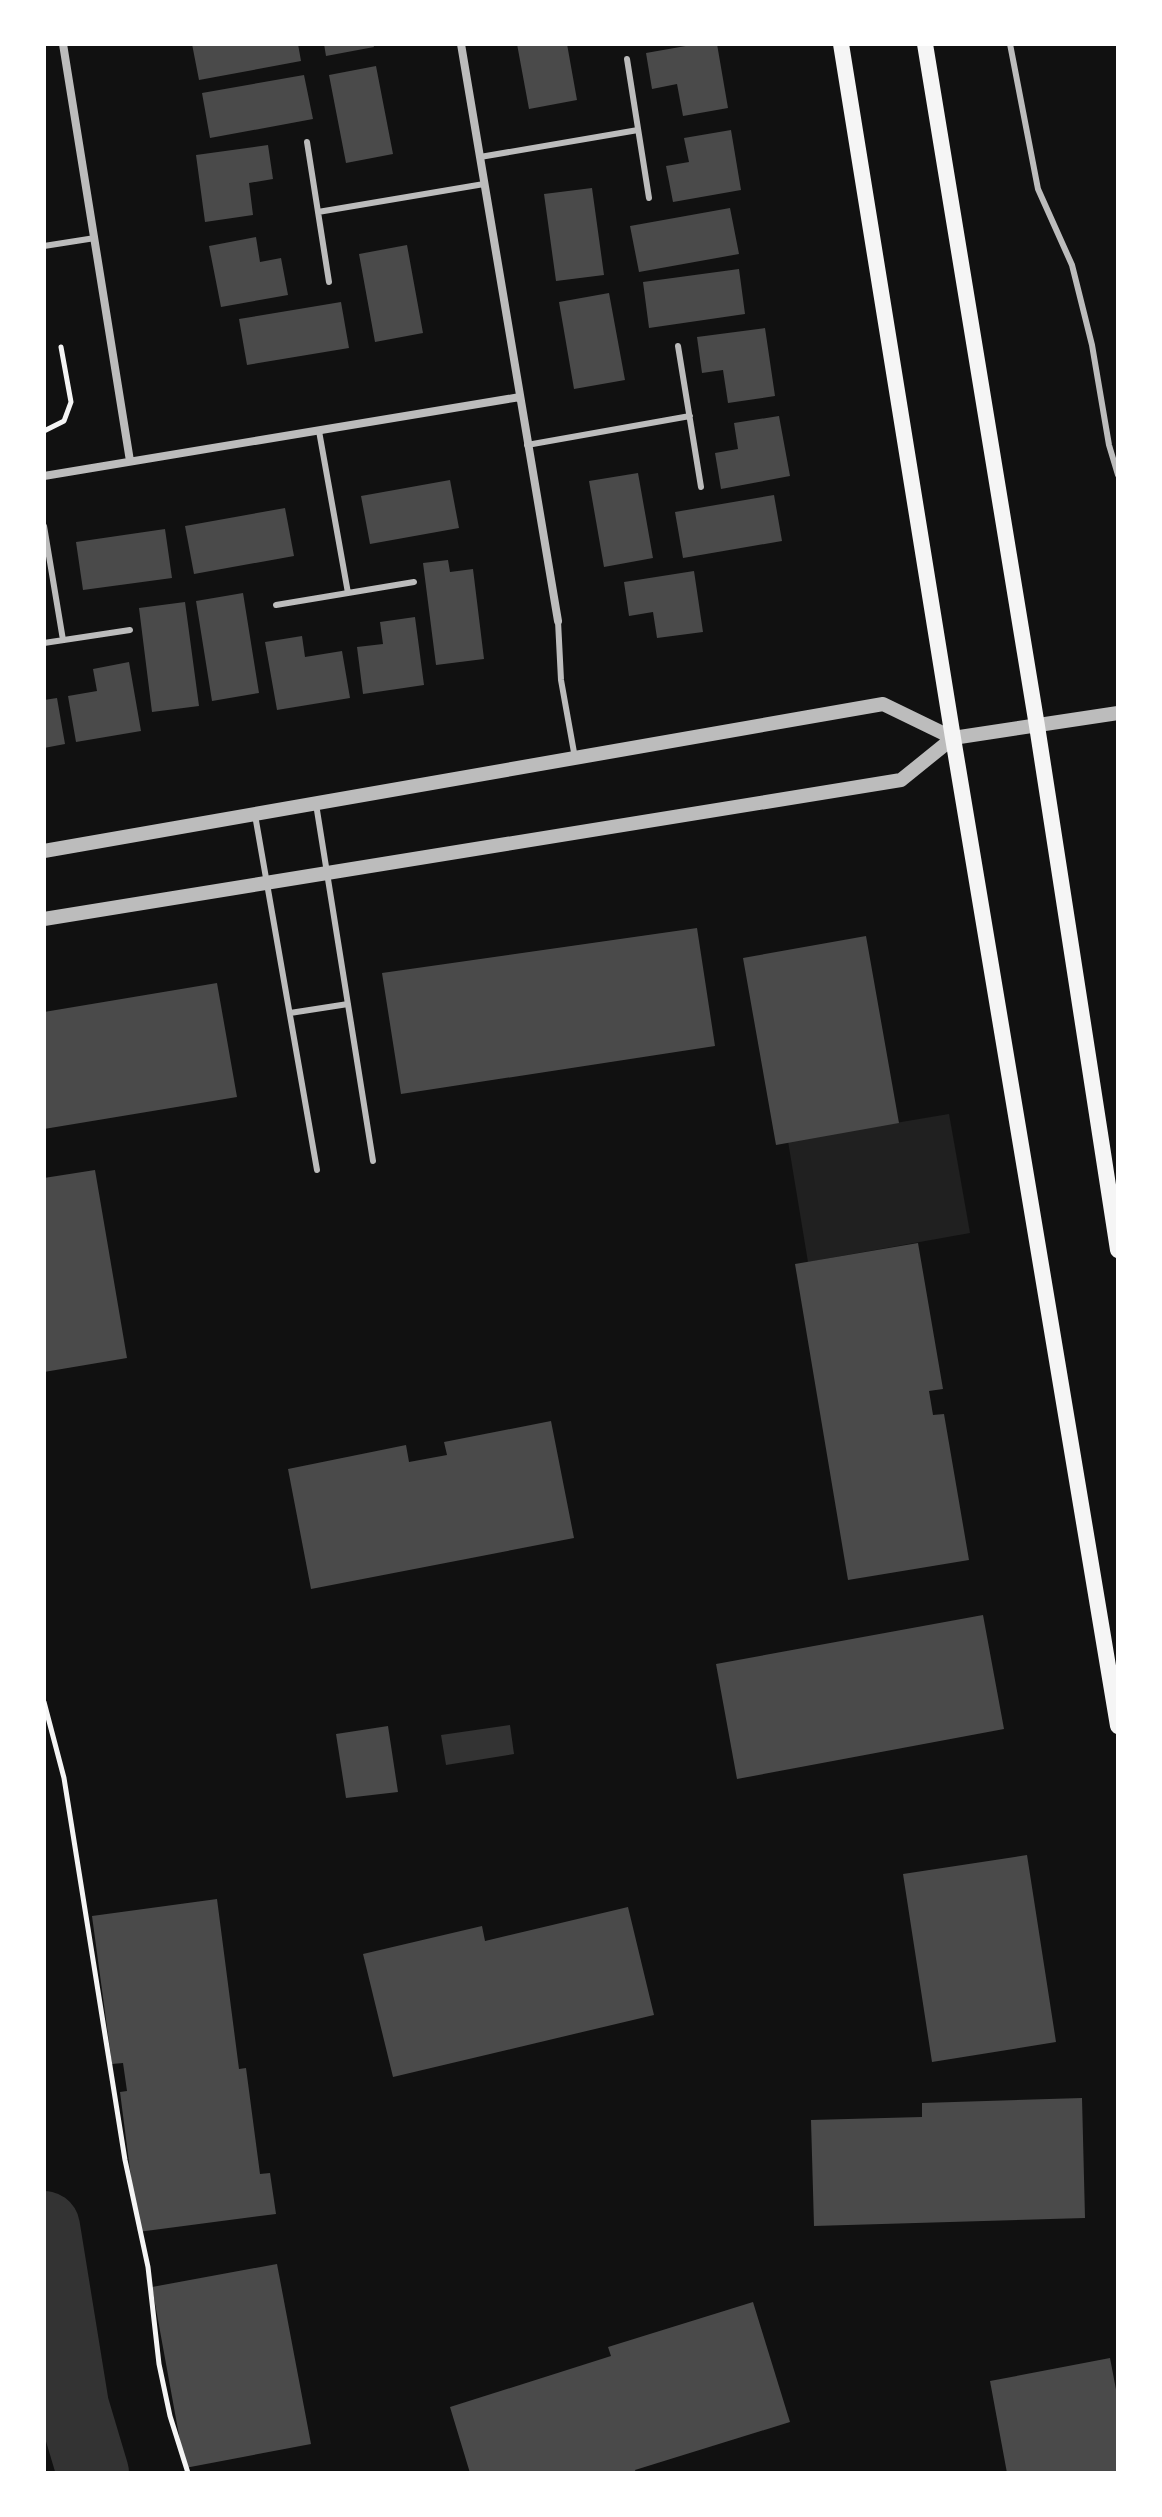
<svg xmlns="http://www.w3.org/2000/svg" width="1162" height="2517" viewBox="0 0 1162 2517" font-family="Barlow,sans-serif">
  <rect width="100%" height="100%" fill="#111"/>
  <path fill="#202020" d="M949,1114l21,119 -162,29 -20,-121z"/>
  <path fill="#333" d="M510,1725l4,29 -68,11 -5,-30z"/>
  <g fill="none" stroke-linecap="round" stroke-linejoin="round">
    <path stroke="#333" stroke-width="72" d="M44,2227l29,179 20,67"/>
  </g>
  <path fill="#4a4a4a" d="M192,44h106l3,17 -102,19z
    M324,44h49l1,3 -48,9z
    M517,44h50l10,56 -48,9z
    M697,44h20l11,64 -45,8 -6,-32 -25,5 -6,-36z
    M376,66l17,88 -47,9 -17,-88z
    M304,75l9,44 -103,19 -8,-45z
    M731,130l10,60 -68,12 -7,-36 23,-4 -5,-24z
    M268,145l5,34 -24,4 4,32 -48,7 -9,-67z
    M592,188l12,87 -48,6 -12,-87z
    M730,208l9,46 -100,18 -9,-46z
    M256,237l4,25 21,-4 7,37 -67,12 -12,-61z
    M407,245l16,88 -48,9 -16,-88z
    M739,269l6,45 -96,14 -6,-46z
    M609,293l16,87 -51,9 -15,-87z
    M341,302l8,46 -102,17 -8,-46z
    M765,328l10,68 -47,7 -5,-33 -21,3 -5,-36z
    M779,416l11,60 -69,13 -6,-36 23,-4 -4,-26z
    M638,473l15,85 -49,9 -15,-86z
    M450,480l9,48 -89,16 -9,-48z
    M774,495l8,46 -99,17 -8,-46z
    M285,508l9,48 -100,18 -9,-48z
    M165,529l7,49 -89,12 -7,-48z
    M448,560l2,12 23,-3 11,90 -48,6 -13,-102z
    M694,571l9,61 -46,6 -4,-26 -24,4 -5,-34z
    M243,593l16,100 -47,8 -16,-100z
    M185,602l14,104 -47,6 -13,-104z
    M415,617l9,68 -61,9 -6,-47 26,-3 -3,-22z
    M302,636l3,21 37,-6 8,47 -73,12 -12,-68z
    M129,662l12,69 -65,11 -8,-46 29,-5 -4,-22z
    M57,698l8,46 -21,4v-48z
    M697,928l18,118 -314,48 -19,-121z
    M866,936l33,187 -123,22 -33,-187z
    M217,983l20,114 -193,32v-117z
    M95,1170l32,188 -83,14v-194z
    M918,1243l25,146 -14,2 4,24 11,-1 25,146 -121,20 -53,-316z
    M551,1421l23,117 -263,51 -23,-120 118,-24 3,17 38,-7 -3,-13z
    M983,1615l21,114 -267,50 -21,-115z
    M388,1726l10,66 -52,6 -10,-64z
    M1027,1855l29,187 -124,20 -29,-188z
    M217,1899l22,170 7,-1 14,106 10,-1 6,41 -138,18 -18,-140 7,-1 -4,-28 -11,1 -20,-148z
    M628,1907l26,108 -261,62 -30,-123 119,-28 3,15z
    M1082,2098l3,120 -271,8 -3,-106 111,-3v-14z
    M277,2264l34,180 -126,24 -33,-181z
    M753,2302l37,120 -155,48 1,3h-166l-20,-66 161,-51 -3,-9z
    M1110,2358l8,42v73h-111l-17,-92z"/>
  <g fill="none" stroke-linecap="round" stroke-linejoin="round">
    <path stroke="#f5f5f5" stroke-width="5" d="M44,431l20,-10 7,-19 -10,-55
      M44,1702l20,76 61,382 23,107 11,97 11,52 18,57"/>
    <path stroke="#bcbcbc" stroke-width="6" d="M1010,44l28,145 34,76 20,80 17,100 9,30
      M627,59l22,139
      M307,142l22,140
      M480,157l158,-27
      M318,212l166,-28
      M44,246l51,-8
      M678,346l23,141
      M319,431l29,162
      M527,445l163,-29
      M44,526l19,114
      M276,605l138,-23
      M558,621l3,59 14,78
      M44,643l86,-13
      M316,804l57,357
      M255,815l62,355
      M290,1013l58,-9"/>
    <path stroke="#bcbcbc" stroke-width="8" d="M63,44l67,417
      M461,44l97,577
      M44,476l476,-79"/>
    <path stroke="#bcbcbc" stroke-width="14" d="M44,851l839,-147 70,34
      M44,919l857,-139 52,-42 165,-25"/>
    <path stroke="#f5f5f5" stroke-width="16" d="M841,44l112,694 165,988
      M925,44l112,682 81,524"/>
  </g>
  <rect width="1162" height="2517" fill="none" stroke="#ffffff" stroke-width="92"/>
</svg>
